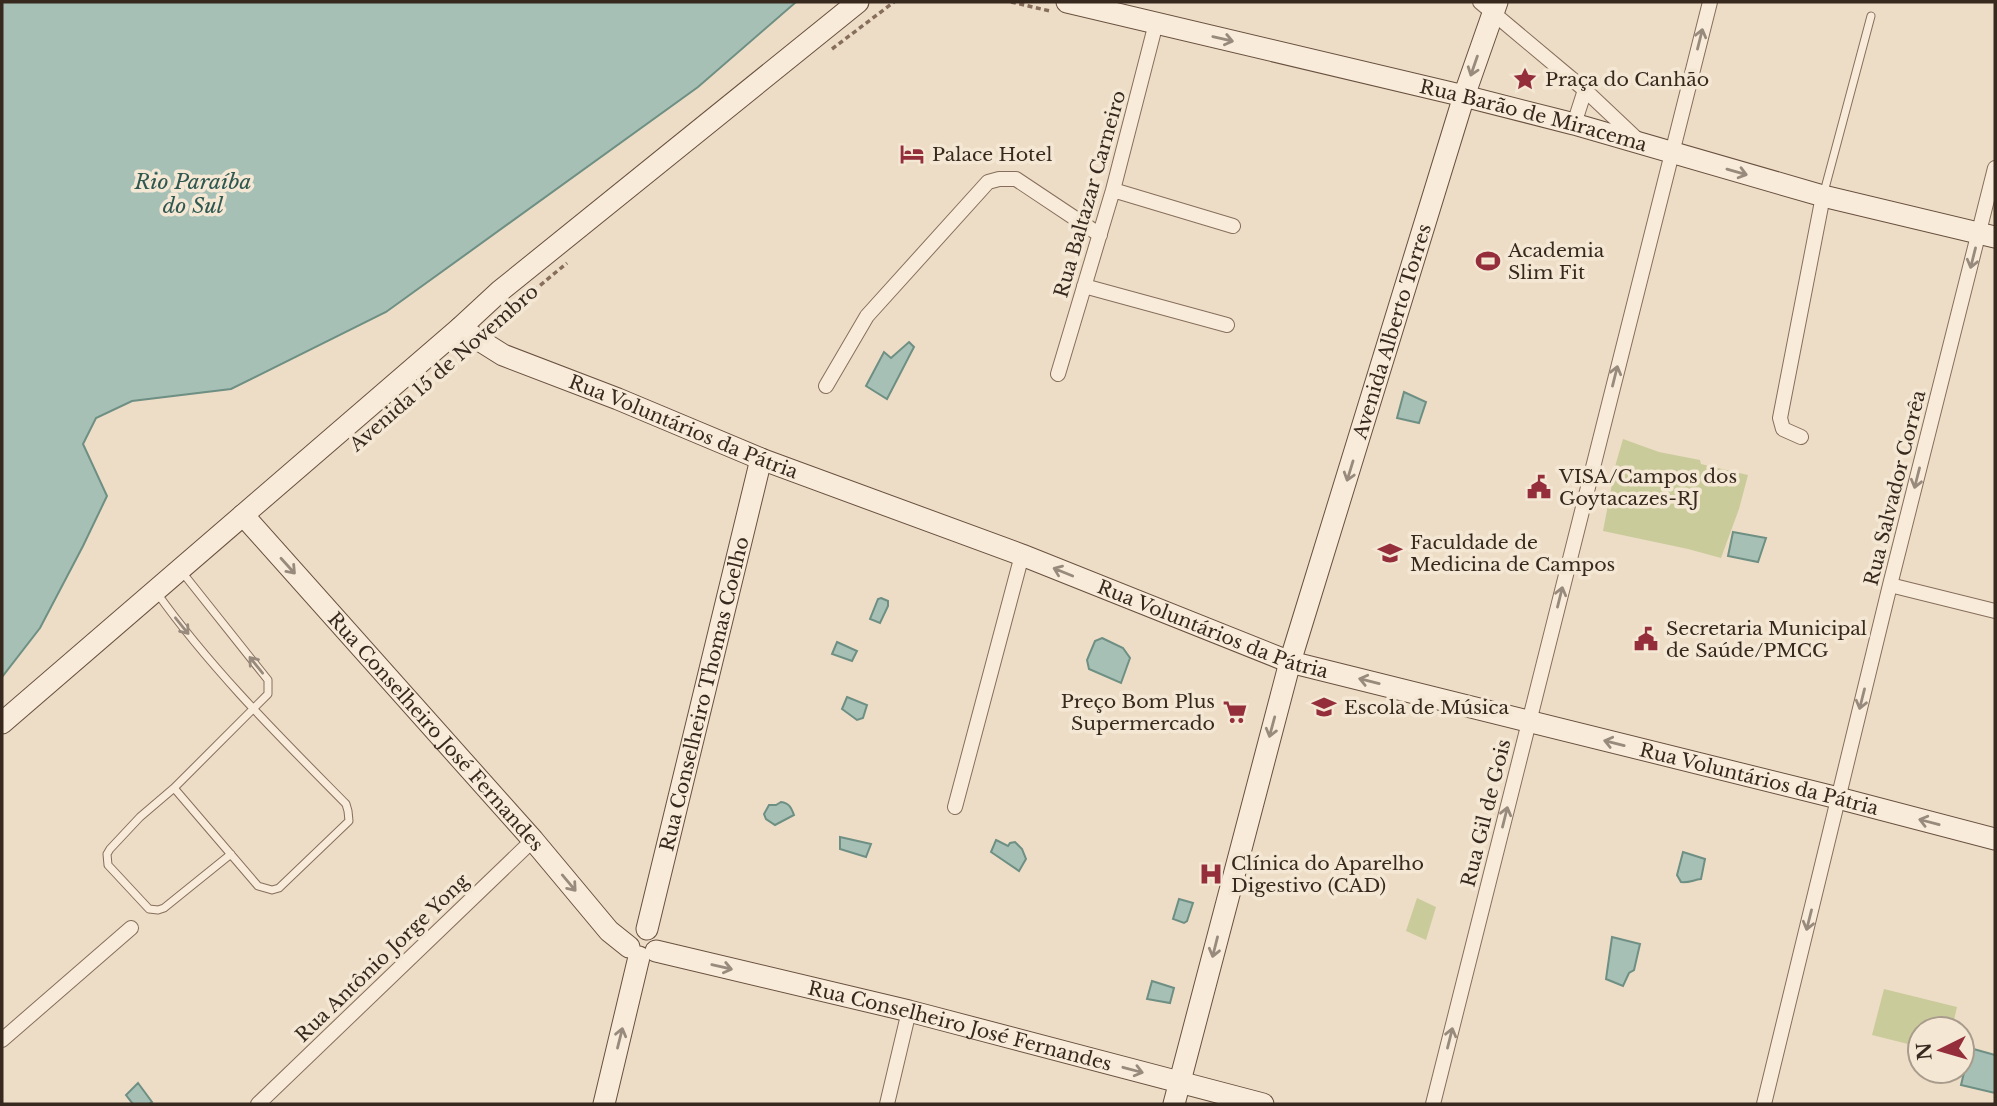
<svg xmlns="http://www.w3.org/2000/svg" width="1997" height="1106" viewBox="0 0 1997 1106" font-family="'Libre Baskerville',serif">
  <rect width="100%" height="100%" fill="#edddc6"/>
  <path fill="#cacb9a" d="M1623,439l36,13 41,8 1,4 47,11 -9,34 -18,49 -33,-9 -85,-18 13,-68z
    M1417,898l19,9 -10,33 -20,-9z
    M1884,989l73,18 -5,22h-32v18l-48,-12z"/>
  <path fill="#a7c0b6" stroke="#6e8f83" stroke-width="2" d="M2,2h794l-98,85 -312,225 -155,77 -99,12 -36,17 -13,26 24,52 -24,50 -43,82 -38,49z
    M909,342l5,5 -27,52 -21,-13 18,-34 7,6z
    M1404,392l22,10 -7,21 -22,-5z
    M1733,532l33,6 -8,24 -30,-6z
    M881,598l7,3v5l-8,17 -10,-4 8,-20z
    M1102,638l21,10 7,10 -9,25 -32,-14 -2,-9 8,-19z
    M837,642l20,9 -5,10 -20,-7z
    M847,697l20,8 -4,13 -6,2 -15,-11z
    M781,802c8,1 10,5 13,13l-19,10 -9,-6 -2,-5 5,-9h7z
    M840,837l31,7 -5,13 -26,-8z
    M996,840l12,6 2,-3 5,-1 7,7 4,10 -7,12 -28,-19z
    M1683,852l22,7 -4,20c-8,1 -12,4 -20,3l-4,-7z
    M1179,899l14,4 -6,18 -3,2 -11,-4z
    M1612,937l28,7 -6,26 -5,3 -6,13 -17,-7z
    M1152,981l22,7 -4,15 -23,-4z
    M1970,1048l25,7v38l-34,-8z
    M138,1083l14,19 -3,2h-16l-7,-9z"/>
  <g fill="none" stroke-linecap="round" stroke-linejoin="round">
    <g stroke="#876e5c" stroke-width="9">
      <path id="service" d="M1824,192l47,-176
        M157,593c55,77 123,144 189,211l2,7 1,10 -70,67 -7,2 -14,-4 -84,-98 94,-94v-14l-86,-108
        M174,788l-34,29 -30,32 -3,5 1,11 41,44 9,1 6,-2 67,-54"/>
    </g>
    <g stroke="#876e5c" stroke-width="16">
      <path id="minor" d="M1480,2l105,88 54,51
        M1574,124l11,-34
        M1113,190l120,36
        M1084,286l143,39
        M1058,374l55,-184 43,-167
        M826,386l41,-70 121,-134 11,-3h17l84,56
        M1801,437l-18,-8 -3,-11 43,-222
        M1890,585l105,26
        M955,807l67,-252
        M2,1040l129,-112
        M258,1104l275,-264
        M887,1104l22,-93
        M1433,1104l277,-1102
        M1764,1104l126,-519 105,-417"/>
    </g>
    <g stroke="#69503f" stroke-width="23">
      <g id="secondary">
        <path id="s1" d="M1067,2l397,94 110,28 249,72 172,41"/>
        <path id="s2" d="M460,328l43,27 115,44 143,60 261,96 268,107 548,136 157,41"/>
        <path id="s3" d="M243,515l290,325 76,91 20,16"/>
        <path d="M2,723l458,-395 40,-37 358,-289"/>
        <path id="s4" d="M647,929l114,-470"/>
        <path id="s5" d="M656,951l253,60 354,93"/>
        <path d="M604,1104l35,-147"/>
        <path id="s6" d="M1174,1104l116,-442 174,-566 33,-94"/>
      </g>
    </g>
    <path stroke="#876e5c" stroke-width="3.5" stroke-dasharray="5 3.5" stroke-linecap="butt" d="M1011,2l39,9
      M832,49l62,-47
      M501,318l66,-55"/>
    <use href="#service" stroke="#f8ebd9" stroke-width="7"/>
    <use href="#minor" stroke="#f8ebd9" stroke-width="14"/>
    <use href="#secondary" stroke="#f8ebd9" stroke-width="21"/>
  </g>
  <defs><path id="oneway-shaft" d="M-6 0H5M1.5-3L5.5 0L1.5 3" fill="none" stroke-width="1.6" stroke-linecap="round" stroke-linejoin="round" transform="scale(1.75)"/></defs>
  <g stroke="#988a7c">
    <use href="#oneway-shaft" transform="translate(1223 39) rotate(13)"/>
    <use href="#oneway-shaft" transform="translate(1700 39) rotate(-76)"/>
    <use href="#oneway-shaft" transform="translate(1474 66) rotate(109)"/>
    <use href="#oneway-shaft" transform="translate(1737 172) rotate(16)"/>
    <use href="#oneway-shaft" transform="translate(1973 258) rotate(104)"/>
    <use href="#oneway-shaft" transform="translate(1615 376) rotate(-76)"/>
    <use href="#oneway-shaft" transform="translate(1350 471) rotate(107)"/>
    <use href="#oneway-shaft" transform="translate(1917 478) rotate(104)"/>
    <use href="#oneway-shaft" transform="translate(288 566) rotate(48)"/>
    <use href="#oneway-shaft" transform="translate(1063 572) rotate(-158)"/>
    <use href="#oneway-shaft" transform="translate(1560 597) rotate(-76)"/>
    <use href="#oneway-shaft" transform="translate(182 626) rotate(51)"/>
    <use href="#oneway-shaft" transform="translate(256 665) rotate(-129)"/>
    <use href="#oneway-shaft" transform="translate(1369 681) rotate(-166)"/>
    <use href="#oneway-shaft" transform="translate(1862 699) rotate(104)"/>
    <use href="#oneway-shaft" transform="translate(1272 727) rotate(105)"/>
    <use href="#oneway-shaft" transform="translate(1614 743) rotate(-166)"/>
    <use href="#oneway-shaft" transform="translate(1505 817) rotate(-76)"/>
    <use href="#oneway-shaft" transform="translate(1929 822) rotate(-165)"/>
    <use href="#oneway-shaft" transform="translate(569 883) rotate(50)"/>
    <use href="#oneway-shaft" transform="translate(1809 920) rotate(104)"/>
    <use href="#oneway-shaft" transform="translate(1215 947) rotate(104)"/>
    <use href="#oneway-shaft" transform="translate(722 967) rotate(13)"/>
    <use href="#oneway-shaft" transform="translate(620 1038) rotate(-76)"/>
    <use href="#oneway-shaft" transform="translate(1450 1038) rotate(-76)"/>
    <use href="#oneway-shaft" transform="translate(1133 1070) rotate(15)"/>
  </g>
  <defs>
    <g id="sight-bare" transform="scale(1.89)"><path d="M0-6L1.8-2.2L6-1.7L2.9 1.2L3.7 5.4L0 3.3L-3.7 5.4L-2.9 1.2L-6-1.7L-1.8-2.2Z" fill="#942e3b" stroke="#f4e8d5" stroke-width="2.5" paint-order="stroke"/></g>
    <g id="hotel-bare" transform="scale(1.89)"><path d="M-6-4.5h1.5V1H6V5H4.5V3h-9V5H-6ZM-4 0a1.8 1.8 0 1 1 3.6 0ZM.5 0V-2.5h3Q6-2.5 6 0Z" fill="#942e3b" stroke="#f4e8d5" stroke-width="2.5" paint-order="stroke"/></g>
    <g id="stadium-bare" transform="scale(1.89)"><path d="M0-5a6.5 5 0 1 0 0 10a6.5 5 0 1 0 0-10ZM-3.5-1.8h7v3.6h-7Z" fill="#942e3b" stroke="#f4e8d5" stroke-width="2.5" paint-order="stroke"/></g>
    <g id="civic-bare" transform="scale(1.89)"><path d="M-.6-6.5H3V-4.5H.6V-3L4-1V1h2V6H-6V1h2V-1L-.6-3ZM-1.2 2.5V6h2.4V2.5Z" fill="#942e3b" stroke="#f4e8d5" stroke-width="2.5" paint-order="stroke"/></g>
    <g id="university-bare" transform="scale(1.89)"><path d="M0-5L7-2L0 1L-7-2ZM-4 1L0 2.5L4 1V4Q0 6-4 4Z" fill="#942e3b" stroke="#f4e8d5" stroke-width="2.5" paint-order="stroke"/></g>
    <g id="school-bare" transform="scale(1.89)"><path d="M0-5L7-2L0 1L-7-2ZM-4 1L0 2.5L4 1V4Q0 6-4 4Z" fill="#942e3b" stroke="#f4e8d5" stroke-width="2.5" paint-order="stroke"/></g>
    <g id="supermarket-bare" transform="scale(1.89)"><path d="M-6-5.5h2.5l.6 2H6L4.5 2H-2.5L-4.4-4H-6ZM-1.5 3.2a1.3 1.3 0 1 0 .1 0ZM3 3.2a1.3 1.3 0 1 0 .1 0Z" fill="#942e3b" stroke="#f4e8d5" stroke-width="2.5" paint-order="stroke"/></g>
    <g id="hospital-bare" transform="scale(1.89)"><path d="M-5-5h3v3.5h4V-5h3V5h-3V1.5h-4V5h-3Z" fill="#942e3b" stroke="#f4e8d5" stroke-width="2.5" paint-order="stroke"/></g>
  </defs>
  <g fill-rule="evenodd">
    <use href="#sight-bare" x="1525" y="79"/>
    <use href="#hotel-bare" x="912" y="154"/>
    <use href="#stadium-bare" x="1488" y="261"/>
    <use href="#civic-bare" x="1539" y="487"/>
    <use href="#university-bare" x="1390" y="553"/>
    <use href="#civic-bare" x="1646" y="639"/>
    <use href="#school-bare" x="1324" y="707"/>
    <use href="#supermarket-bare" x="1235" y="712"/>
    <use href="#hospital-bare" x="1211" y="874"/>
  </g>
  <g text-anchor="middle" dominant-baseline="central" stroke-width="7" stroke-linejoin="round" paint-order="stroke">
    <g font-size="19" fill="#38291f" stroke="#f4e8d5" text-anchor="start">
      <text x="1545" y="79">Praça do Canhão</text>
      <text x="932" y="154">Palace Hotel</text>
      <text x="1508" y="250">Academia<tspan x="1508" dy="22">Slim Fit</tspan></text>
      <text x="1559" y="476">VISA/Campos dos<tspan x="1559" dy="22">Goytacazes-RJ</tspan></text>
      <text x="1410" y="542">Faculdade de<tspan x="1410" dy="22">Medicina de Campos</tspan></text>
      <text x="1666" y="628">Secretaria Municipal<tspan x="1666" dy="22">de Saúde/PMCG</tspan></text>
      <text x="1215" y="701" text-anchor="end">Preço Bom Plus<tspan x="1215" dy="22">Supermercado</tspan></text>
      <text x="1344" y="707">Escola de Música</text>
      <text x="1231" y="863">Clínica do Aparelho<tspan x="1231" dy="22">Digestivo (CAD)</tspan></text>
    </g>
    <g font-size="19" fill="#38291f" stroke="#f4e8d5">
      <text stroke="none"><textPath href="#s1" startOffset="480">Rua Barão de Miracema</textPath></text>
      <text transform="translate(1090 194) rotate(-74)">Rua Baltazar Carneiro</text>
      <text stroke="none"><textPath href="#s6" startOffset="803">Avenida Alberto Torres</textPath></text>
      <text transform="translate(444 368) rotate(-41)">Avenida 15 de Novembro</text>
      <text stroke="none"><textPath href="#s2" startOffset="245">Rua Voluntários da Pátria</textPath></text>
      <text transform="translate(1895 488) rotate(-76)">Rua Salvador Corrêa</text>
      <text stroke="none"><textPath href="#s2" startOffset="812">Rua Voluntários da Pátria</textPath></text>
      <text stroke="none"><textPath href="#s4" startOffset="242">Rua Conselheiro Thomas Coelho</textPath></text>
      <text stroke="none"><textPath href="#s3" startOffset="290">Rua Conselheiro José Fernandes</textPath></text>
      <text stroke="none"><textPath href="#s2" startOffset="1379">Rua Voluntários da Pátria</textPath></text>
      <text transform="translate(1486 813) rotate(-76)">Rua Gil de Gois</text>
      <text transform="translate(382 958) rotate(-44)">Rua Antônio Jorge Yong</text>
      <text stroke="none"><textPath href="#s5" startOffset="313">Rua Conselheiro José Fernandes</textPath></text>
    </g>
    <g font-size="21" font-style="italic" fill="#2f5750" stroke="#f4e8d5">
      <text x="193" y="182">Rio Paraíba<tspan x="193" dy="24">do Sul</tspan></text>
    </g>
  </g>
  <rect width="1997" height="1106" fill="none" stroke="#38291f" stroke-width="7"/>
  <g transform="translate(1941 1050) rotate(265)"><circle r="33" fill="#f4e8d5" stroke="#a99c8c" stroke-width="2"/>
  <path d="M0-5L12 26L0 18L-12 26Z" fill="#942e3b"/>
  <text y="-10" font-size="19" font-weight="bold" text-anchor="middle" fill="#38291f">N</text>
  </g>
</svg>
